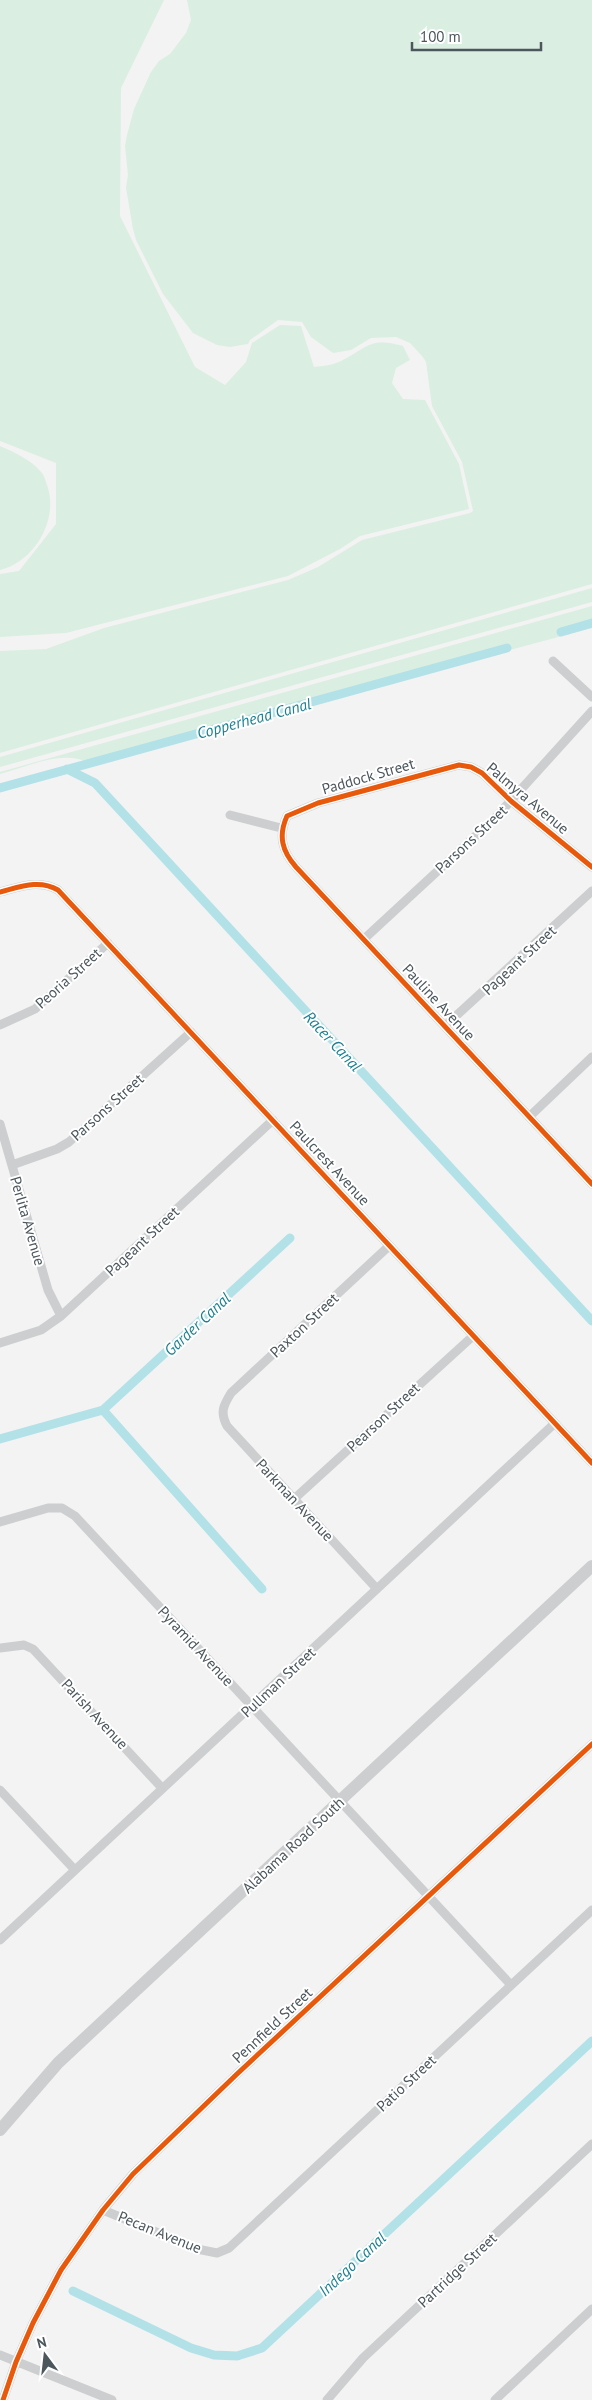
<svg xmlns="http://www.w3.org/2000/svg" width="592" height="2400" viewBox="0 0 592 2400" font-family="'PT Sans',sans-serif">
  <rect width="100%" height="100%" fill="#f3f3f3"/>
  <path fill="#daefe1" d="M0,0h164l-43,88 -1,128 75,151 30,18 21,-23 6,-19 28,-18 21,1 13,41c9,-1 19,-2 27,-6 28,-14 28,-24 62,-15l7,14 -14,8 -4,15 11,16 22,1 34,64 10,45 -109,27 -20,13 -52,27 -222,57 -66,4v-63l19,-3 37,-47v-61l-56,-22z
    M187,0h405v584l-592,169v-102l46,-2 58,-21 184,-48 30,-13 44,-27 108,-27 3,-2 -11,-49 -30,-56 -6,-44 -4,-6 -12,-13 -14,-6 -25,1 -20,12 -18,3 -22,-16 -9,-15 -24,-2 -28,20 -2,4 -18,3 -13,-2 -24,-12 -30,-39 -27,-54 -3,-11 -7,-41 2,-13 -3,-29 2,-11 7,-26 17,-37 8,-11 11,-7 16,-21 5,-13z
    M0,446c14,6 33,15 42,27 3,4 4,10 6,15 10,33 -14,74 -48,82z
    M592,588v14l-592,165v-10z
    M592,606v22l-503,135c-26,-14 -62,4 -89,11v-2z"/>
  <g fill="none" stroke-linecap="round" stroke-linejoin="round">
    <path stroke="#b3e1e8" stroke-width="9" d="M561,632l31,-9
      M67,769l28,14 497,538
      M0,788l507,-140
      M103,1410l159,179
      M0,1439l103,-29 187,-172
      M73,2291l118,57 23,7 23,1 25,-8 330,-307"/>
    <path stroke="#ccced0" stroke-width="9" d="M553,661l39,36
      M230,815l51,13
      M592,867l-81,-66 -29,-28 -11,-6 -12,-2 -141,38 -31,13c-9,20 -5,35 9,51l296,317
      M0,892c20,-5 39,-13 58,-2l534,573
      M364,939l132,-122 96,-106
      M0,1025l35,-16 73,-66
      M445,1026l147,-135
      M529,1117l63,-60
      M0,1124l48,166 13,26
      M12,1165l45,-16 12,-7 122,-110
      M0,1343l41,-13 20,-14 212,-196
      M294,1499l179,-163
      M0,1522l48,-14h14l13,8 436,469
      M377,1589l-150,-163c-7,-14 -4,-20 4,-33l158,-147
      M0,1648l24,-3 9,4 129,139
      M0,1790l74,79
      M0,1940l555,-517
      M103,2210l94,39 20,4 12,-5 363,-338
      M0,2355l112,45
      M3,2400l13,-38 17,-39 28,-53 42,-60 30,-36 104,-100 355,-330
      M327,2400l36,-42 229,-214
      M495,2400l97,-91"/>
    <path stroke="#cdced0" stroke-width="12" d="M0,2130l58,-67 534,-497"/>
    <g stroke="#fff" stroke-width="8">
      <path id="cycleway" d="M592,867l-81,-66 -29,-28 -11,-6 -12,-2 -141,38 -31,13c-9,20 -5,35 9,51l296,317
        M0,892c20,-5 39,-13 58,-2l534,573
        M3,2400l13,-38 17,-39 28,-53 42,-60 30,-36 104,-100 355,-330"/>
    </g>
    <use href="#cycleway" stroke="#e8590c" stroke-width="5"/>
  </g>
  <g text-anchor="middle" dominant-baseline="central" stroke-width="4" stroke-linejoin="round" paint-order="stroke">
    <g font-size="15" fill="#4b565d" stroke="#fff">
      <text transform="translate(368 776) rotate(-16)">Paddock Street</text>
      <text transform="translate(528 798) rotate(40)">Palmyra Avenue</text>
      <text transform="translate(471 839) rotate(-43)">Parsons Street</text>
      <text transform="translate(519 960) rotate(-43)">Pageant Street</text>
      <text transform="translate(68 978) rotate(-42)">Peoria Street</text>
      <text transform="translate(439 1002) rotate(47)">Pauline Avenue</text>
      <text transform="translate(107 1107) rotate(-42)">Parsons Street</text>
      <text transform="translate(330 1163) rotate(47)">Paulcrest Avenue</text>
      <text transform="translate(28 1221) rotate(74)">Perlita Avenue</text>
      <text transform="translate(142 1241) rotate(-43)">Pageant Street</text>
      <text transform="translate(304 1325) rotate(-43)">Paxton Street</text>
      <text transform="translate(383 1417) rotate(-43)">Pearson Street</text>
      <text transform="translate(295 1500) rotate(47)">Parkman Avenue</text>
      <text transform="translate(196 1646) rotate(47)">Pyramid Avenue</text>
      <text transform="translate(278 1682) rotate(-43)">Pullman Street</text>
      <text transform="translate(95 1714) rotate(47)">Parish Avenue</text>
      <text transform="translate(293 1845) rotate(-43)">Alabama Road South</text>
      <text transform="translate(272 2025) rotate(-43)">Pennfield Street</text>
      <text transform="translate(406 2083) rotate(-43)">Patio Street</text>
      <text transform="translate(160 2232) rotate(22)">Pecan Avenue</text>
      <text transform="translate(457 2270) rotate(-43)">Partridge Street</text>
    </g>
    <g font-size="16" font-style="italic" fill="#1c8090" stroke="#fff">
      <text transform="translate(254 718) rotate(-15)">Copperhead Canal</text>
      <text transform="translate(333 1041) rotate(47)">Racer Canal</text>
      <text transform="translate(197 1324) rotate(-43)">Garder Canal</text>
      <text transform="translate(352 2264) rotate(-43)">Indego Canal</text>
    </g>
  </g>
  <g transform="translate(45 2355) rotate(345)" stroke="#ffffff" stroke-width="4" paint-order="stroke">
  <path d="M0-4L9 19L0 12L-9 19Z" fill="#4b565d"/>
  <text y="-8" font-size="14" font-weight="bold" text-anchor="middle" fill="#4b565d">N</text>
  </g>
  <path d="M412 42v8h129v-8" fill="none" stroke="#4b565d" stroke-width="2.5"/>
  <text x="420" y="42" font-size="15" fill="#4b565d" stroke="#ffffff" stroke-width="4" paint-order="stroke">100 m</text>
</svg>
